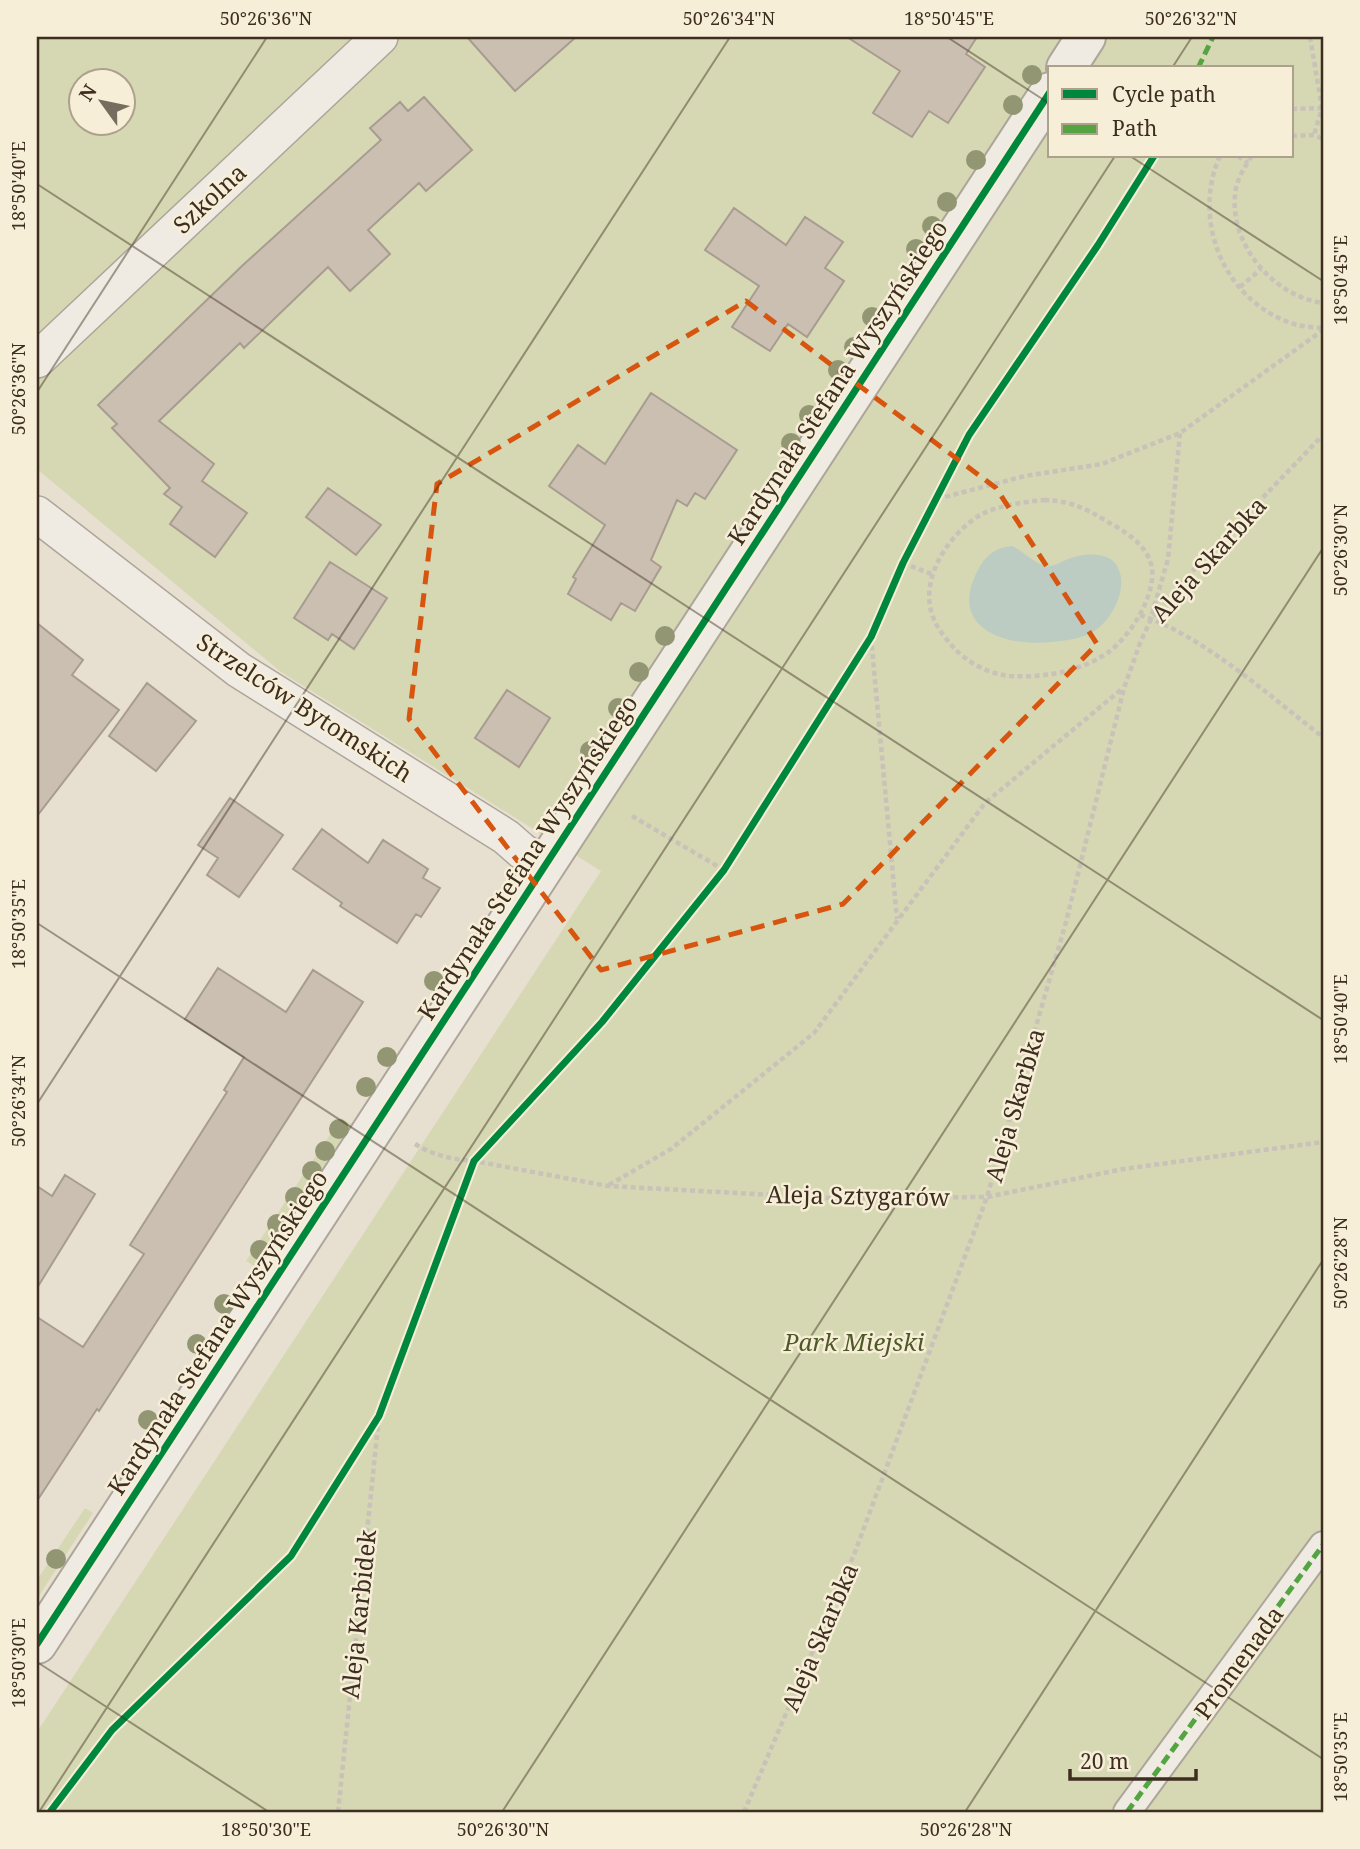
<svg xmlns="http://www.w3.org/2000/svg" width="1360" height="1849" viewBox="0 0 1360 1849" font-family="'Noto Serif',serif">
  <rect width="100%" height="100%" fill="#e7e0d1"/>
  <path fill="#d6d7b3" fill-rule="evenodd" d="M37,37h1286v1775h-1286v-80l564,-861 -320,-199 -244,-203zM1050,68h242v88h-242zM80,80h42v42h-42z
    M341,1118l10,6 -94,144 -11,-7z
    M85,1508l8,5 -56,86v-19z"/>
  <path fill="#bcccc2" d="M1012,546c13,6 22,19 37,20 7,0 13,-5 19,-7 13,-5 35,-8 46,3 19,21 -3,63 -25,72 -11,5 -25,7 -37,8 -44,5 -103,-12 -76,-68 8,-17 17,-26 36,-28z"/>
  <path fill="#cbbfb2" stroke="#a89c90" stroke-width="2" d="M467,37h109l-61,54z
    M847,37h130l-11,17 19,13 -37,56 -19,-12 -17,26 -39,-24 27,-42z
    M424,97l48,53 -46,41 -7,-8 -51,47 22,24 -40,37 -22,-24 -84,81 -4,-5 -81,78 55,43 -12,17 45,32 -32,44 -45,-33 12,-17 -18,-13 6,-6 -58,-60 5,-4 -19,-19 145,-140 138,-125 -11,-12 30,-26 8,9z
    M734,208l52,37 19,-28 38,25 -18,26 19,13 -37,56 -19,-13 -18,27 -38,-24 27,-41 -54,-36z
    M651,393l86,57 -32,49 -10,-6 -8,13 -10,-6 -26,60 10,7 -26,44 -14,-8 -10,17 -43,-26 8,-15 -3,-2 32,-52 -56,-39 29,-41 27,19z
    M328,488l53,37 -25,30 -50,-38z
    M330,562l57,36 -33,51 -22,-15 -4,6 -34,-22z
    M37,623l46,37 -11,15 47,35 -82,106z
    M147,683l49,38 -40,50 -47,-35z
    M507,690l43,28 -31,49 -44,-29z
    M230,798l53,37 -44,62 -32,-22 11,-17 -20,-13z
    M322,829l46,34 15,-23 45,29 -5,9 17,10 -19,29 -5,-3 -19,29 -57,-37 2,-3 -49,-34z
    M218,968l68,44 27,-42 50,32 -264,409 -2,-2 -60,92v-184l46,30 61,-93 -14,-9 85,-134 12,-19 -3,-2 20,-33 -59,-38z
    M65,1175l30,19 -58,94v-102l15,10z"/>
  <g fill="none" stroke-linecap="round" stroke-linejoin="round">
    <g stroke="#ada599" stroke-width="30">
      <path id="pedestrian" d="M1127,1812l196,-267"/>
    </g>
    <g stroke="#ada599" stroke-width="38">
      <path id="minor" d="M37,360l343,-323
        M37,514l202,156 267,167 16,14 24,15"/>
    </g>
    <g stroke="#ada599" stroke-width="42">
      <path id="tertiary" d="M1066,68l20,-31
        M37,1644l1013,-1552"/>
    </g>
    <path stroke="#c8c2b9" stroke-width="4.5" stroke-dasharray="5 3.5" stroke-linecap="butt" d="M1310,37l12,71 -8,27
      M1292,109l30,-1
      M1292,136l22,-1 9,4
      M1220,156c-29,64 4,144 71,167 10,4 22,4 32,5
      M1238,156l10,7
      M1252,156c-8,11 -16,25 -17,39 -5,51 40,102 88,108
      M1240,287l21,-18
      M937,499l88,-23 77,-12 78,-31 143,-103
      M1044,500c27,1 41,8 64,22 16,9 36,21 42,39 11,28 -20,77 -43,92 -27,19 -65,25 -97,23 -21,-2 -42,-13 -56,-28 -8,-9 -17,-20 -21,-31 -15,-38 17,-85 49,-103 18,-9 42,-12 62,-14z
      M903,563l31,12
      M1152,614l16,-55 12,-126
      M1140,615c64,21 129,81 183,122
      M871,637l26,282
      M632,816l92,54
      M415,1144c20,12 36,15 59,17l134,25 221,12 158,-1 136,-28 200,-27
      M609,1185l62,-36 143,-116 171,-230 138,-115
      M338,1812l41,-396
      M744,1812l111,-260 132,-355 79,-275 58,-234 16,-45 11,-24 46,-53 126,-131"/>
    <use href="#pedestrian" stroke="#efebe3" stroke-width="26"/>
    <use href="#minor" stroke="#efebe3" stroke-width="35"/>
    <use href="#tertiary" stroke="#efebe3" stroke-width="38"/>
    <path stroke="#54a441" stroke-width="5" stroke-dasharray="10 5" stroke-linecap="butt" d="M1198,68l15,-31
      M1127,1812l196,-267"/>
    <g stroke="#f7eed8" stroke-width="11">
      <path id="cycleway" d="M37,1644l1013,-1552
        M50,1812l62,-82 179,-174 88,-140 95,-255 128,-139 122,-152 147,-233 32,-74 66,-128 129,-190 56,-89"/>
    </g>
    <use href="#cycleway" stroke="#00873e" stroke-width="7"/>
  </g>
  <g fill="#929673">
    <circle cx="1032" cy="75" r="10"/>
    <circle cx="1013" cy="105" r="10"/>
    <circle cx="976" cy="160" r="10"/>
    <circle cx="947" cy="202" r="10"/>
    <circle cx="932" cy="226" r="10"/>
    <circle cx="916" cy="249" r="10"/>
    <circle cx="872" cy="317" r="10"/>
    <circle cx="854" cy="347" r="10"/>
    <circle cx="838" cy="370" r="10"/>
    <circle cx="809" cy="415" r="10"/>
    <circle cx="791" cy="443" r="10"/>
    <circle cx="665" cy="636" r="10"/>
    <circle cx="639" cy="672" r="10"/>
    <circle cx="618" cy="708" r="10"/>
    <circle cx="590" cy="751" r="10"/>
    <circle cx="434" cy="981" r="10"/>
    <circle cx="387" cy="1057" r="10"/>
    <circle cx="366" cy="1087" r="10"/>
    <circle cx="339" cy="1129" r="10"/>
    <circle cx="325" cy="1151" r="10"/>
    <circle cx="312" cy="1171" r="10"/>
    <circle cx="295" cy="1197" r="10"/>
    <circle cx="277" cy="1224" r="10"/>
    <circle cx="260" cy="1250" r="10"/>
    <circle cx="224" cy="1304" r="10"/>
    <circle cx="197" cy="1344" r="10"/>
    <circle cx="148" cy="1420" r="10"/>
    <circle cx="56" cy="1559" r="10"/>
  </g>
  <path fill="none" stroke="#d7550e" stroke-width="5" stroke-dasharray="14 9" stroke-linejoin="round" d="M746,301l250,187 101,156 -254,260 -242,66 -192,-251 28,-235z"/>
  <path fill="none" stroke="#3d2e20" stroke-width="2" stroke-opacity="0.45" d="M947,37l103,67M1172,68l20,-31M1130,156l193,125M37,184l1286,836M37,392l230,-355M37,923l1286,836M37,1104l693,-1067M37,1662l232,150M39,1812l1076,-1656M502,1812l821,-1264M965,1812l358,-552"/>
  <g text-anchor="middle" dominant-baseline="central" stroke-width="5" stroke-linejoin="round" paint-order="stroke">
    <g font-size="24" fill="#3d2e20" stroke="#f7eed8">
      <text transform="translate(209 198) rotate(-43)">Szkolna</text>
      <text transform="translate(837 382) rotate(-57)">Kardynała Stefana Wyszyńskiego</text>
      <text transform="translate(1208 559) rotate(-48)">Aleja Skarbka</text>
      <text transform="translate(305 707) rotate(33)">Strzelców Bytomskich</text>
      <text transform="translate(527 857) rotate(-57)">Kardynała Stefana Wyszyńskiego</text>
      <text transform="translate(1014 1105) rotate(-74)">Aleja Skarbka</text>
      <text transform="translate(858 1195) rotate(1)">Aleja Sztygarów</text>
      <text transform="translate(217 1332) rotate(-57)">Kardynała Stefana Wyszyńskiego</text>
      <text transform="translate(358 1614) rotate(-84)">Aleja Karbidek</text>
      <text transform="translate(819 1637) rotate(-67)">Aleja Skarbka</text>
      <text transform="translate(1238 1662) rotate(-54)">Promenada</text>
    </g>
    <g font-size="24" font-style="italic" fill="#4d5a26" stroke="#f7eed8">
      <text x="854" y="1341">Park Miejski</text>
    </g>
  </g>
  <rect width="1360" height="1849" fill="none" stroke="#f7eed8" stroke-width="77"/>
  <rect x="1048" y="66" width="245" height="91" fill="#f7eed8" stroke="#ada18e" stroke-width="2"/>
  <rect x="1062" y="89" width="35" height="10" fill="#00873e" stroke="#ada18e" stroke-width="2"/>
  <text x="1112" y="102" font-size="21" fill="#3d2e20">Cycle path</text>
  <rect x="1062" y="124" width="35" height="10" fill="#54a441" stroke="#ada18e" stroke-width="2"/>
  <text x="1112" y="136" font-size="21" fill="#3d2e20">Path</text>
  <g transform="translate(102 102) rotate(303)"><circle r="33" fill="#f7eed8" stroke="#ada18e" stroke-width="2"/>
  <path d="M0-5L12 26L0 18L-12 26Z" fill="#786c5e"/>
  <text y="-10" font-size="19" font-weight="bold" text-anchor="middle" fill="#3d2e20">N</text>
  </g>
  <path d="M1070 1769v10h126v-10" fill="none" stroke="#3d2e20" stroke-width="3.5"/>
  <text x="1080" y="1769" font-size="21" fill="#3d2e20" stroke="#f7eed8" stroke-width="5" paint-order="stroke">20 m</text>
  <rect x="38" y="38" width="1284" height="1773" fill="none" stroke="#3d2e20" stroke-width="2.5"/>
  <g font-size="18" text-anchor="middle" fill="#3d2e20">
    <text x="266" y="25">50°26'36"N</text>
    <text x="729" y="25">50°26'34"N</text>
    <text x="949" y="25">18°50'45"E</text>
    <text x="1191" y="25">50°26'32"N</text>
    <text transform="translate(19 186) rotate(-90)" y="6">18°50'40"E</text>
    <text transform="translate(1341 280) rotate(-90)" y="6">18°50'45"E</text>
    <text transform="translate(19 389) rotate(-90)" y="6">50°26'36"N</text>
    <text transform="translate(1341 550) rotate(-90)" y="6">50°26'30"N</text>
    <text transform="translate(19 924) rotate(-90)" y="6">18°50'35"E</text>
    <text transform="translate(1341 1019) rotate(-90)" y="6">18°50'40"E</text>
    <text transform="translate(19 1101) rotate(-90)" y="6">50°26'34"N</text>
    <text transform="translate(1341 1263) rotate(-90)" y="6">50°26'28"N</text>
    <text transform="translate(19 1663) rotate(-90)" y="6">18°50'30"E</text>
    <text transform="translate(1341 1757) rotate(-90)" y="6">18°50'35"E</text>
    <text x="266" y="1836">18°50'30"E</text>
    <text x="503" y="1836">50°26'30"N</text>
    <text x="966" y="1836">50°26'28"N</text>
  </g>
</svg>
